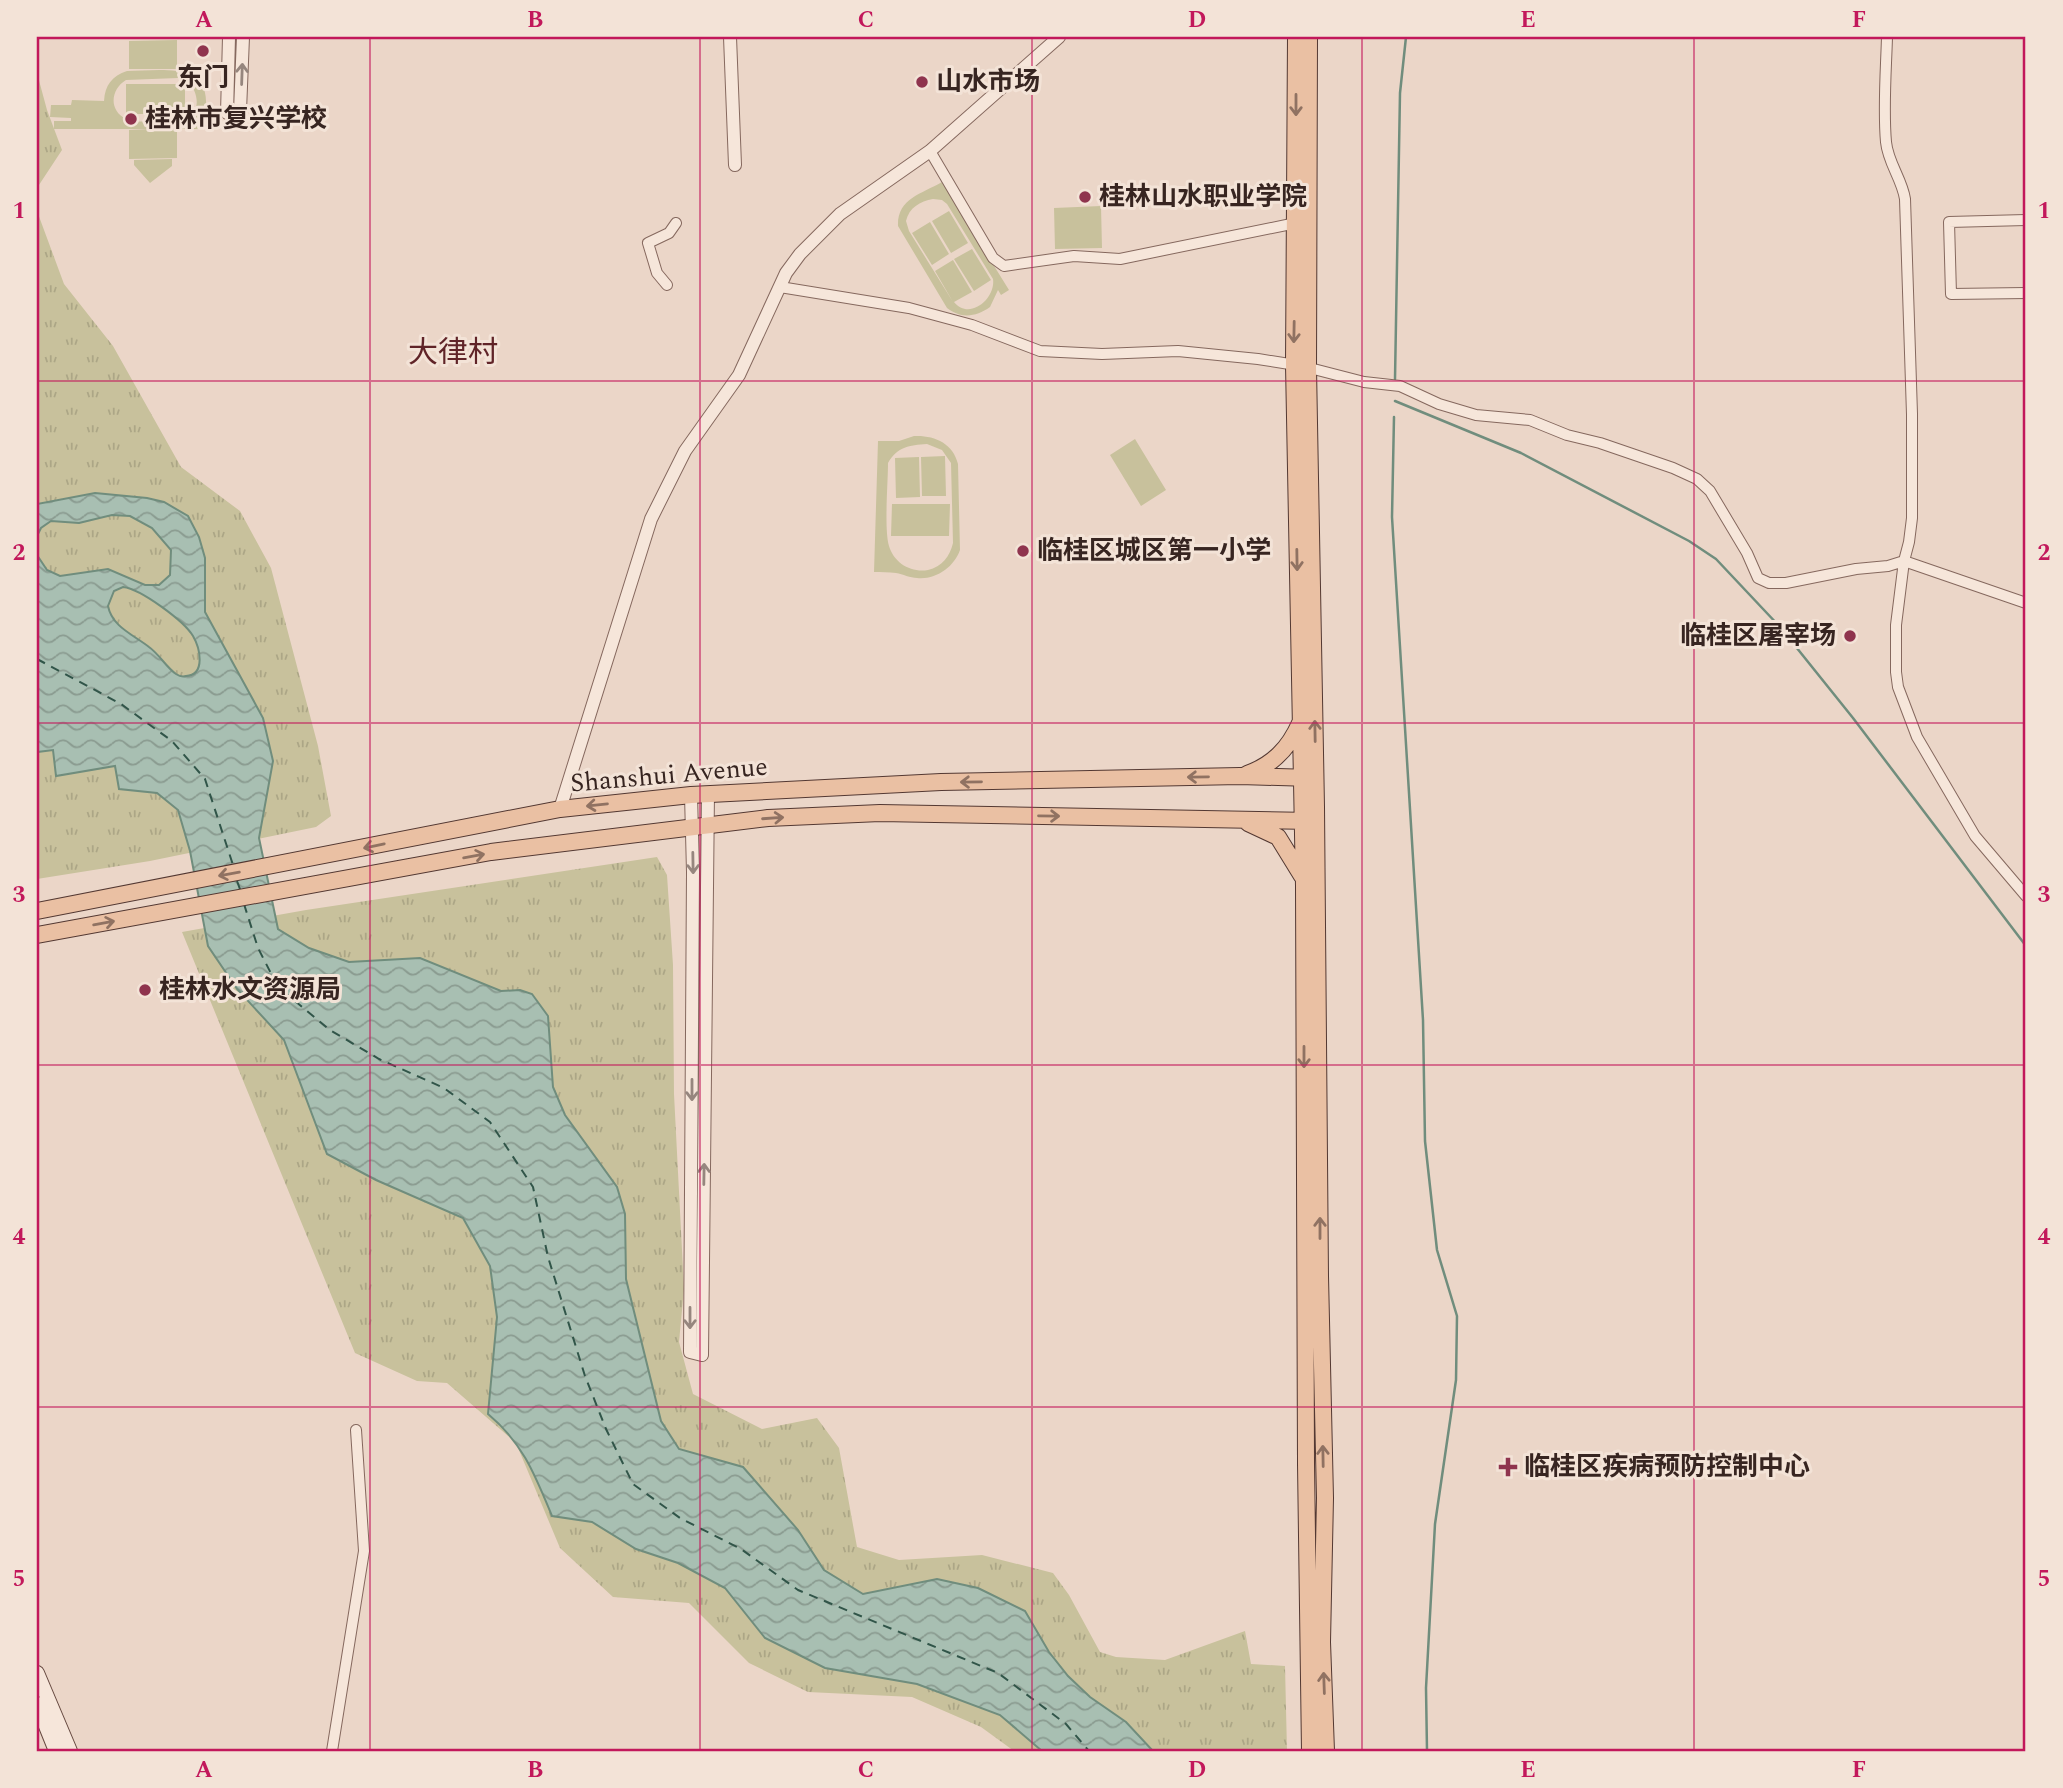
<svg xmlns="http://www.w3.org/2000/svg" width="2063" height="1788" viewBox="0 0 2063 1788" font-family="Spectral,'Noto Sans SC',serif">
  <defs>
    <pattern id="grass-tufts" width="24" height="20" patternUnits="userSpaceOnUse" patternTransform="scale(1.75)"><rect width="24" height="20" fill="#c8c19c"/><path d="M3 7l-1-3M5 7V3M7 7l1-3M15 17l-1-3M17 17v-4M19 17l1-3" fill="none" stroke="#aca686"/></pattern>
    <pattern id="water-waves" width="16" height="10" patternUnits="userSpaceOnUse" patternTransform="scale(1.75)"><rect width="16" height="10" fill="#a8bfb2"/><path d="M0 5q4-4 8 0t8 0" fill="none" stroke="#8a9b90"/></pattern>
  </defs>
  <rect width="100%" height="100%" fill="#ebd6c8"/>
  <path fill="url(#grass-tufts)" d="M37,73l10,37 15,40 -25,38z
    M37,211l27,73 49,62 68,121 59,44 31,57 47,178 13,70 -15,11 -166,34 -113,18z
    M657,857l10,18 6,90 1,129 10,195 -5,53 14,52 69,35 55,-11 22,30 18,99 42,13 83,-5 71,18 16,22 31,57 16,5 49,3 80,-29 6,33 34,2 2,85h-273l-33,-24 -69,-30 -104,-5 -59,-29 -60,-60 -76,-6 -53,-49 -44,-105 -69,-60 -30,-2 -62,-28 -173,-421 124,-22z"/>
  <path fill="#c8c19c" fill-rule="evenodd" d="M177,40v29h-48v-28z
    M127,71c29,0 81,-10 79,33l-10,17h9v8h-28v29l-48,1v-29l21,-1h-96v-8h17v-3l-21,-1 1,-12h20l1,-5 32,1c1,-16 8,-25 23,-30zM178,78c9,2 16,8 18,18 6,27 -26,25 -43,25 -9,0 -20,2 -27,-2 -18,-9 -15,-30 0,-39z
    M126,84h59v30h-59z
    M172,159v7l-22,17 -16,-18v-5z
    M942,182l67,108 -8,5 -3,-5 -8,17c-14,10 -29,12 -43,1l-49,-82c-1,-27 23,-32 44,-44zM933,199l9,1 5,4 46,75c3,20 -24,42 -39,23l18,-10 -19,-32 -18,11 18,31 -44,-71 -3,-10c3,-13 14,-20 27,-22z
    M1101,206l1,42 -47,1 -1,-41z
    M949,211l19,32 -17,10 -19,-32z
    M930,222l19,32 -17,11 -20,-32z
    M972,249l19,31 -17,11 -20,-32z
    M914,436c20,-1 39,7 44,28l2,86c-6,17 -24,30 -43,28 -7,0 -14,-4 -21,-5 -7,-1 -15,-1 -22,-1l4,-131h21zM927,444l15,6 9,13 2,80c-3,13 -11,24 -25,27 -17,3 -34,-7 -39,-24 -5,-18 -1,-62 -1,-83 9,-16 21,-18 39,-19z
    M1135,439l31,51 -25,16 -31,-51z
    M945,456l1,40h-24l-1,-39z
    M919,457l1,40 -24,1 -1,-40z
    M892,504h58l-1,32h-58z"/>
  <path fill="url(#water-waves)" stroke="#708d7d" stroke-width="2" fill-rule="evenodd" d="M95,493l52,5 17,4 24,14 11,21 6,21v54l58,106 10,43 -14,77 19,91 31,19 40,14 71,-4 81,33 19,-1 12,4 16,22 5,71 12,28 52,72 8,27 1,65 35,142 18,28 64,18 55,63 26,40 39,24 74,-15 41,9 47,23 24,41 19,24 22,21 36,25 27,29h-111l-42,-36 -83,-31 -92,-16 -60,-30 -40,-50 -47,-25 -42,-14 -44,-27 -40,-6c-17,-41 -29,-73 -64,-102l9,-97 -7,-51 -27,-48 -87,-38 -49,-26 -43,-114 -47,-51 -29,-43 -18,-95 -12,-41 -21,-17 -38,-4 -4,-23 -59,10 -3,-26 -16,2v-197l10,15 13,6 48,-7 37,16h14l11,-10 1,-25 -19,-22 -22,-12 -18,-1 -33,8 -28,-2 -10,7 -4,8v-32zM123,587c18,2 61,34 70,49 7,12 13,39 -7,40 -3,1 -7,0 -10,-2 -10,-7 -17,-20 -27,-27 -15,-12 -37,-20 -41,-41l6,-15z"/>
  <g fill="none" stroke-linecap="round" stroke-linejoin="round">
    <path stroke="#708d7d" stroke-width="2.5" d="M1395,379l5,-286 6,-56
      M1395,401l126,52 168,88 27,18 64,68 73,91 173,228
      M1394,417l-2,100 31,503 2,121 12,109 20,66 -1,64 -21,144 -9,164 1,63"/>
    <path stroke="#315549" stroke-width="2" stroke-dasharray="9 7" stroke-linecap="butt" d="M37,659l84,45 51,37 33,38 28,86
      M237,881l4,11
      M244,904l14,44 20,39 52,43 49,29 65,29 46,34 43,65 15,70 37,119 21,53 27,55 47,34 61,31 57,41 200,83 68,51 23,27"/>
    <g stroke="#85685e" stroke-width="12">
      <path id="minor" d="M1887,37c-1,34 -4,71 -1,105 2,21 16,37 19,57l7,215v104l-3,24 -5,19 -8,64v47l2,15 19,50 58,99 51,60
        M930,151l63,107 11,8 70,-10 46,3 176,-36
        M2026,220l-77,2 2,72 75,-1
        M667,285l-10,-12 -9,-30 21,-10 7,-10
        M780,287l129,21 63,17 68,26 62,3 76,-3 80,8 44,7 62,16 36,4 39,18 37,11 54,5 37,15 33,8 73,25 24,11 13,12 37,62 11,25 11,5h17l70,-14 32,-3 16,-5 122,42
        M332,1751l32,-200 -8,-121"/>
    </g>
    <g stroke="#85685e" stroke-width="14">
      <path id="tertiary" d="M229,37l-2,76 13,-2 3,-74
        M730,37l5,128
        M691,795l2,77 -3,480 12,3 6,-562
        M560,809l91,-290 34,-68 54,-76 47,-102 14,-19 40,-40 90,-63 129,-114"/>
    </g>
    <g stroke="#674a41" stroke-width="16">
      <path id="secondary" d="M37,1673l33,78
        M37,1704l19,47"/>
    </g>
    <g stroke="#533832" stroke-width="18">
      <path id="primary" d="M1296,37l-2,328 10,521 2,578 4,287
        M1309,37l-1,331 8,439 4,469 5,222 -3,144 4,109
        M1247,774c26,-9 42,-26 53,-51
        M1248,823l30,14 24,39
        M37,911l523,-102 131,-14 250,-13 299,-6 71,2
        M37,935l454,-83 277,-34 112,-5 432,8"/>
    </g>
    <use href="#minor" stroke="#f6e6da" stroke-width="10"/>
    <use href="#tertiary" stroke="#f6e6da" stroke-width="12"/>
    <use href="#secondary" stroke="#f6e6da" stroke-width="14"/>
    <use href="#primary" stroke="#eac0a3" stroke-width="16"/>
  </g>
  <defs><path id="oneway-shaft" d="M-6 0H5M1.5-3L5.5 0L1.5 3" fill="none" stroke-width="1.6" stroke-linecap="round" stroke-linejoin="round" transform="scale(1.75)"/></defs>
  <g stroke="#96867e">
    <use href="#oneway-shaft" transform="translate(242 74) rotate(-88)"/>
    <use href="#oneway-shaft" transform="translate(693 863) rotate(89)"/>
    <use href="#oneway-shaft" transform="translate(692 1090) rotate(90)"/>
    <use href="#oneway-shaft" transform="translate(704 1174) rotate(-89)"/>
    <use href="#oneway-shaft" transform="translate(690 1318) rotate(90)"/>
  </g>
  <g stroke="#907262">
    <use href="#oneway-shaft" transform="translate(1296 105) rotate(90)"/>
    <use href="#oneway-shaft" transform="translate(1294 332) rotate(91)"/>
    <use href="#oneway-shaft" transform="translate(1297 560) rotate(89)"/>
    <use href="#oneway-shaft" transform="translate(1315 731) rotate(-91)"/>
    <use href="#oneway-shaft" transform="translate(1198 777) rotate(179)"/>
    <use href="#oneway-shaft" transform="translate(971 782) rotate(179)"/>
    <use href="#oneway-shaft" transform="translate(597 805) rotate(174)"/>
    <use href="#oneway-shaft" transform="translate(1049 816) rotate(1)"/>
    <use href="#oneway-shaft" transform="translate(773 818) rotate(-4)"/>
    <use href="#oneway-shaft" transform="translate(374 846) rotate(168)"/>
    <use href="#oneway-shaft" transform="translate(474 856) rotate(-10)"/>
    <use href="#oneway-shaft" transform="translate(229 874) rotate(170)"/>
    <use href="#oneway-shaft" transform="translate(104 923) rotate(-10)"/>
    <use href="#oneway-shaft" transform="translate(1304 1057) rotate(90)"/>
    <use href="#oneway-shaft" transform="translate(1320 1228) rotate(-90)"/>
    <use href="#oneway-shaft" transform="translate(1323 1456) rotate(-91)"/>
    <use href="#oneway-shaft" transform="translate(1324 1683) rotate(-92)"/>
  </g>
  <path fill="none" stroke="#c2185b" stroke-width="2" stroke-opacity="0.55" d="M370,37v1714M700,37v1714M1032,37v1714M1362,37v1714M1694,37v1714M37,381h1989M37,723h1989M37,1065h1989M37,1407h1989"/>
  <g fill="#8f344e" stroke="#f3e3d7" stroke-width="2.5">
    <circle cx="203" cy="51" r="7"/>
    <circle cx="922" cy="82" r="7"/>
    <circle cx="131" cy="119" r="7"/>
    <circle cx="1085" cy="197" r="7"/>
    <circle cx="1023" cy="551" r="7"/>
    <circle cx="1850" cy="636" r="7"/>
    <circle cx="145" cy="990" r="7"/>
    <path d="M1504.5 1456.5h7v7h7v7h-7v7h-7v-7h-7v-7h7z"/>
  </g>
  <g text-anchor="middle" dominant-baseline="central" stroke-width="6" stroke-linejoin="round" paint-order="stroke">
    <g font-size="26" font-weight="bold" fill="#372521" stroke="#f3e3d7" text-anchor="start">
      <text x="203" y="78" text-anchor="middle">东门</text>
      <text x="936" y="82">山水市场</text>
      <text x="145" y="119">桂林市复兴学校</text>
      <text x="1099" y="197">桂林山水职业学院</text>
      <text x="1037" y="551">临桂区城区第一小学</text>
      <text x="1836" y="636" text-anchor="end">临桂区屠宰场</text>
      <text x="159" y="990">桂林水文资源局</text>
      <text x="1524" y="1467">临桂区疾病预防控制中心</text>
    </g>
    <g font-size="26" fill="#372521" stroke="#f3e3d7">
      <text transform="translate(669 775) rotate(-5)">Shanshui Avenue</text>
    </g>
    <g font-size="30" fill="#602428" stroke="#f3e3d7">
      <text x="453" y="353">大律村</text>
    </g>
  </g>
  <rect width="2063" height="1788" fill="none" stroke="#f3e3d7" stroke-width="77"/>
  <rect x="38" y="38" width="1986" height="1712" fill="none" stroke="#c2185b" stroke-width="2.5"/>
  <g font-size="23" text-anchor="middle" font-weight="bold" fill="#c2185b">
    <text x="204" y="27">A</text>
    <text x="535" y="27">B</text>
    <text x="866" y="27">C</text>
    <text x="1197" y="27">D</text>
    <text x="1528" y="27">E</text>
    <text x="1859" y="27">F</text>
    <text x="19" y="218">1</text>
    <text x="2044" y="218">1</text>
    <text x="19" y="560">2</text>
    <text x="2044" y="560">2</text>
    <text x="19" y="902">3</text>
    <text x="2044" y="902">3</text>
    <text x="19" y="1244">4</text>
    <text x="2044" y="1244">4</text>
    <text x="19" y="1586">5</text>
    <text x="2044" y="1586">5</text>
    <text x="204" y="1777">A</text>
    <text x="535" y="1777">B</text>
    <text x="866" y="1777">C</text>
    <text x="1197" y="1777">D</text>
    <text x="1528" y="1777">E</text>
    <text x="1859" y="1777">F</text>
  </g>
</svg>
